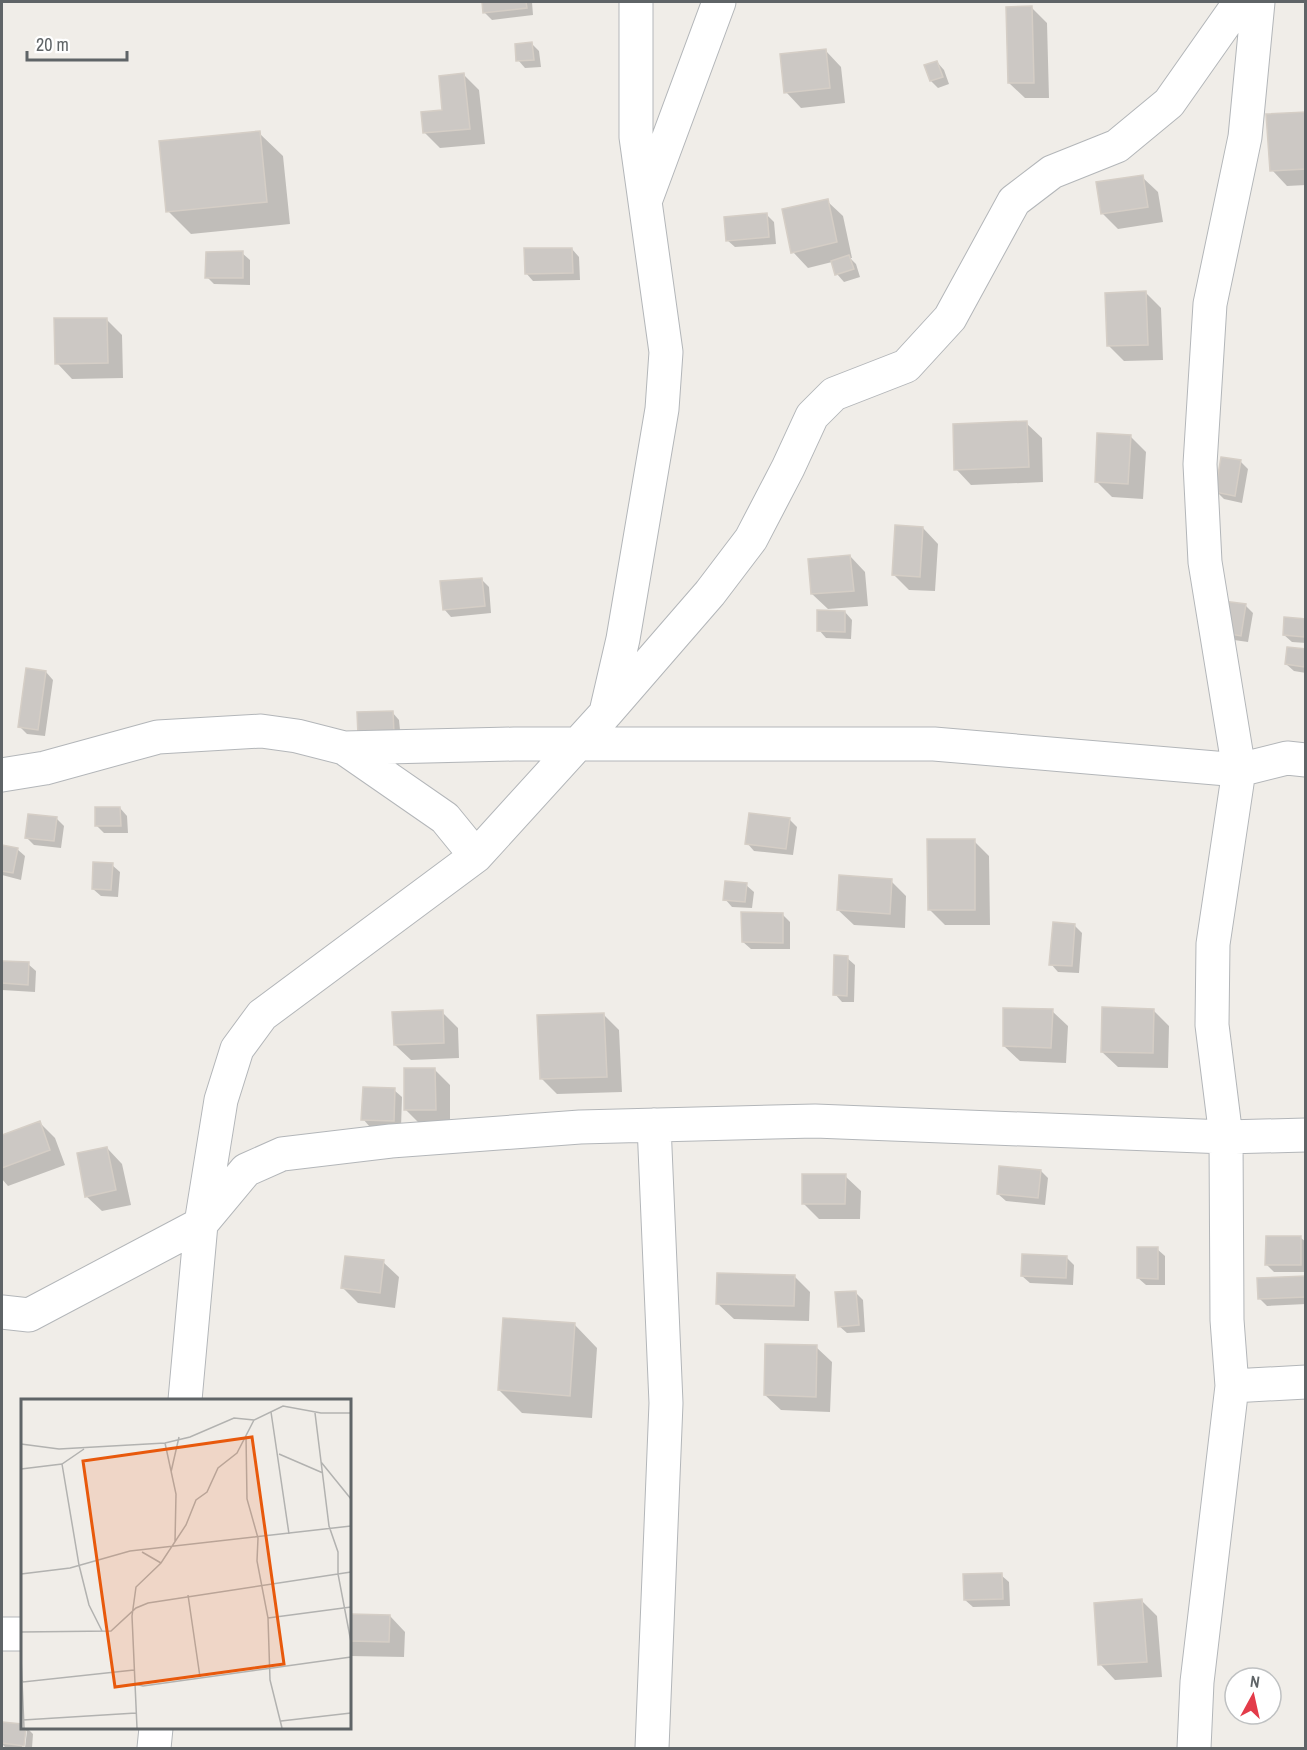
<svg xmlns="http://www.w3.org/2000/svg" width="1307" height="1750" viewBox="0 0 1307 1750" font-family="'Archivo Narrow',sans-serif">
  <rect width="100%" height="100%" fill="#f0ede8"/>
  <path fill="#0003" d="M483,2h49l1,13 -41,5 -8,-8z
    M1032,8l15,15 2,75h-24l-16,-15z
    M532,44l7,7 2,16 -16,1 -7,-8z
    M826,51l15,16 4,36 -44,5 -15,-16z
    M937,62l7,8 5,14 -11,4 -7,-7z
    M464,75l15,15 6,54 -45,4 -15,-15 18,-22z
    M1306,113v72l-19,1 -15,-16z
    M259,133l24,23 7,68 -99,10 -23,-23z
    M1142,177l16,15 5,30 -45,7 -16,-16z
    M827,201l16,15 9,42h-2l6,6 4,13 -16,5 -7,-8 -5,-12 -24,6 -15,-16z
    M767,215l7,7 2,22 -41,3 -8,-7z
    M572,249l7,8 1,23 -47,1 -7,-8z
    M242,253l8,7v25l-36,-1 -7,-7z
    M1145,292l16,16 2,52 -39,1 -15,-15z
    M106,319l16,16 1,43 -51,1 -15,-16z
    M1026,423l16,15 1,44 -72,3 -15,-16z
    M1130,436l16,16 -3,47 -31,-2 -16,-16z
    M1241,462l7,7 -6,34 -18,-4 -7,-7z
    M923,528l15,16 -3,47 -26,-1 -16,-16z
    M850,556l15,16 3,34 -40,3 -16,-15z
    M481,579l8,8 2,26 -40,4 -7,-8z
    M1246,606l7,7 -5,29 -21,-3z
    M845,612l7,8 -1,19 -25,-1 -7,-8z
    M1306,621v22l-14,-1 -8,-7z
    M1306,651v22l-12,-2 -8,-7z
    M46,672l7,8 -8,56 -18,-2 -8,-8z
    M392,712l7,8 2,20 -41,-6z
    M120,808l7,8 1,17h-24l-7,-7z
    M56,818l8,8 -3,22 -27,-3 -7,-7z
    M789,819l8,8 -4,28 -39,-4 -7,-8z
    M974,841l15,15 1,69h-45l-16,-16z
    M2,846l15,3 8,7 -4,24 -19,-5z
    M112,865l8,7 -2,25 -17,-1 -8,-7z
    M891,881l15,15 -1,32 -51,-3 -16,-15z
    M746,885l8,7 -2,16 -20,-1 -7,-8z
    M782,914l8,8v27h-39l-8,-7z
    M1074,925l8,8 -3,40 -21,-1 -7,-8z
    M847,958l8,7 -1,37h-12l-7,-8z
    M2,962l26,2 8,7 -1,21 -33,-2z
    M1153,1010l16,16 -1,42 -50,-1 -16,-15z
    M1052,1011l16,15 -2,37 -46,-2 -16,-15z
    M442,1012l16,16 1,30 -48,2 -16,-15z
    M603,1014l16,16 3,62 -65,2 -15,-15z
    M435,1070l15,15v40h-29l-15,-15z
    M394,1090l8,7 -1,31 -31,-1 -7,-8z
    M39,1122l16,16 10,27 -57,21 -6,-7v-43z
    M107,1148l15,16 9,41 -29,6 -16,-15z
    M1041,1171l7,7 -3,27 -39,-4 -8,-7z
    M845,1176l16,15 -1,28h-41l-16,-16z
    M1301,1238l5,4v30h-32l-8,-8z
    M1157,1249l8,7v29h-19l-8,-7z
    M1067,1258l7,7 -1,20 -43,-2 -8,-7z
    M383,1262l16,15 -4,31 -37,-5 -15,-15z
    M794,1276l16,16 -1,29 -75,-2 -16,-15z
    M1306,1277v27l-39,2 -8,-8z
    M855,1292l8,8 2,32 -18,1 -8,-7z
    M574,1324l23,24 -5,70 -70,-5 -23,-23z
    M816,1347l16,15 -2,50 -49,-2 -16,-15z
    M1001,1575l8,7 1,24 -37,1 -8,-7z
    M1142,1601l15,15 5,61 -47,3 -15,-16z
    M350,1615l40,1 15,16 -1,25 -54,-1z
    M2,1724l25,4 6,6 -1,14h-7l2,-17h-3l-2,17h-16l-4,-4z"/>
  <path fill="#ccc8c4" stroke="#d5cec6" stroke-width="1.5" d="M482,2h44l1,6 -44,5z
    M1032,6l2,77h-26l-2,-76z
    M532,42l2,18 -18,1 -1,-17z
    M826,49l4,39 -46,5 -4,-39z
    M937,61l6,16 -13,4 -6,-16z
    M464,73l6,56 -47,4 -2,-21 21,-2 -3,-34z
    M1306,112v57l-36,2 -4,-57z
    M260,131l7,71 -101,10 -7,-71z
    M1143,175l5,32 -47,7 -5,-32z
    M828,199l9,43 -46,11 -9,-44z
    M767,213l2,24 -43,4 -2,-24z
    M524,248h48l1,25 -48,1z
    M243,251v27h-38l1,-26z
    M849,255l5,14 -19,6 -4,-14z
    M1146,291l2,54 -41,1 -2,-53z
    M54,318h53l1,45 -53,1z
    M1027,421l2,46 -75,3 -1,-46z
    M1097,433l34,2 -3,49 -33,-2z
    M1221,457l20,3 -6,36 -20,-4z
    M895,525l28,2 -3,50 -28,-2z
    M850,555l4,36 -43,3 -3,-35z
    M482,578l3,28 -42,4 -3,-29z
    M1223,601l23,3 -5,32 -23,-4z
    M817,610l28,1v21l-28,-1z
    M1284,617l22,2 -2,18 -21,-2z
    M1287,647l19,2 -2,18 -19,-3z
    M26,668l20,3 -8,59 -20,-3z
    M393,711l1,22 -36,2 -1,-23z
    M95,807h25l1,19h-26z
    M749,813l41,5 -4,31 -41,-5z
    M28,814l29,3 -3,24 -29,-3z
    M927,839h48v71h-47z
    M2,845l16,3 -5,25 -11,-2z
    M93,862l20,1 -2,27 -19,-1z
    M839,875l53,4 -2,35 -53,-4z
    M725,881l22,2 -2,19 -22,-2z
    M741,912l42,1v30l-41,-1z
    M1053,922l22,2 -3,42 -23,-1z
    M834,955l14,1 -1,40 -14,-1z
    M2,961l27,1 -1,23 -26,-2z
    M1102,1007l52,2 -1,44 -52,-1z
    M1003,1008l50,1 -2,39 -48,-2z
    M443,1010l1,33 -50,2 -2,-33z
    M604,1013l3,64 -67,2 -3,-64z
    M404,1068h31l1,42h-32z
    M363,1087l32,1 -1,33 -33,-1z
    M40,1121l10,29 -48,18v-33z
    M107,1147l9,43 -31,7 -8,-44z
    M999,1166l42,4 -3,28 -41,-4z
    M802,1174h44l-1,30h-43z
    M1266,1236h35v29h-36z
    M1137,1247h21v32l-21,-1z
    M1022,1254l45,2 -1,22 -45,-2z
    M345,1256l39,4 -4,33 -39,-5z
    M717,1273l78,2 -1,31 -78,-2z
    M1306,1276v21l-48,2 -1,-21z
    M856,1291l3,34 -21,2 -3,-35z
    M503,1318l72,5 -5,73 -72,-6z
    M765,1344l52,1 -1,52 -52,-2z
    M1002,1573l1,26 -39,1 -1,-26z
    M1142,1599l5,63 -49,3 -4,-62z
    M350,1614l40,1 -1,27 -39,-1z
    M2,1722l20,2v4h4l-2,18 -22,-3z"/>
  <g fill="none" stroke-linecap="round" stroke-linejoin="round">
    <g stroke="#b3b6b9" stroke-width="35">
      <path id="minor" d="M646,199l73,-197
        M607,708l16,-69 39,-230 4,-57 -30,-215v-135
        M344,748l101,70 31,38
        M2,775l43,-7 113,-31 103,-6 36,5 47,12 170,-4h420l305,26 48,-12 19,2
        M2,1312l27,3 172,-91 45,-54 36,-16 109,-13 189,-14 235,-6 411,16 80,-2
        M1232,1386l74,-4
        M185,1400l16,-176 20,-124 16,-51 25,-34 214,-159 130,-143 104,-120 41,-54 37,-71 24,-52 22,-22 72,-28 44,-48 64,-117 38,-29 65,-26 52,-43 71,-101
        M2,1634h20
        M154,1748l2,-20
        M652,1748l14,-345 -12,-278
        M1194,1748l3,-66 35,-296 -5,-66 -1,-183 -14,-112 1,-81 26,-174 -34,-208 -5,-98 10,-160 35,-167 13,-135"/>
    </g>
    <use href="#minor" stroke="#fff" stroke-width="33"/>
  </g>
  <g transform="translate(21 1399)">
    <rect width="330" height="330" fill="#f0ede8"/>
    <path fill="none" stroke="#b2b2b0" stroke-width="1.5" d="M250,13l18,122M294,14l14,113 9,26v22l13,68M225,37l1,63 11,39 -1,23 11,57 2,62 12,48M144,44l11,51 -1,48M0,45l38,5 106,-6 25,-6 44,-19 20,2M258,55l44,19M300,63l30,37M41,65l17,101 10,40 13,26M0,70l41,-5 22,-15M150,73l8,-35M121,153l19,11M0,175l49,-6 60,-17 221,-25M167,196l12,82M247,219l83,-11M0,233l90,-1 25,-23 12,-5 203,-31M0,258l3,71M0,279l2,4 111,-12M114,285l8,2 208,-29M2,321l113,-7M260,322l70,-8M116,329l-5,-112 4,-29 25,-24 25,-38 10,-25 11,-8 11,-24 19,-15 17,-33 29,-14 38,7h30"/>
    <path fill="#e8590c" fill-opacity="0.15" stroke="#e8590c" stroke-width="3" d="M231,38l32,227 -169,23 -32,-226z"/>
    <rect width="330" height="330" fill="none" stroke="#5f6467" stroke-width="3"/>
  </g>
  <rect width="1307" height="1750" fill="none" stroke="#5f6467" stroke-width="6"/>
  <g transform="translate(1253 1696) rotate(8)"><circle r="28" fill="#ffffff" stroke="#bfc1c2" stroke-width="1.5"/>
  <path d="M0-4.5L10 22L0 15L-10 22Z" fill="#e33b49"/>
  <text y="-9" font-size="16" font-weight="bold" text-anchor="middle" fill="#5f6467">N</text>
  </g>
  <path d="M27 51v9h100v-9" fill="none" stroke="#5f6467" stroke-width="3"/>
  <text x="36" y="51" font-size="18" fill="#5f6467" stroke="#ffffff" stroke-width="4.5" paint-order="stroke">20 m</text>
</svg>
